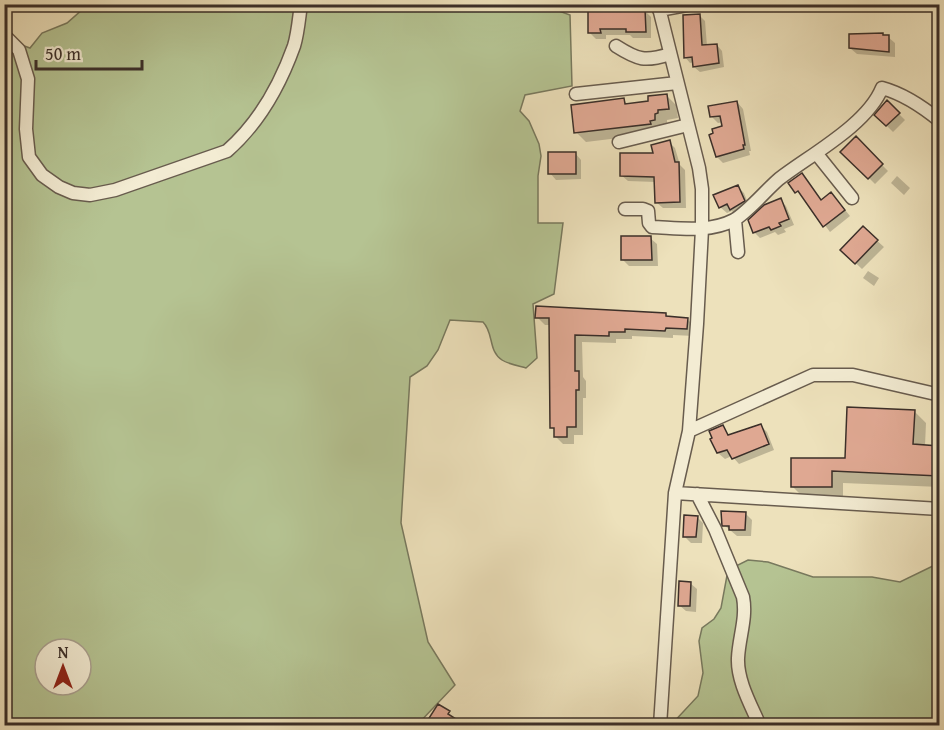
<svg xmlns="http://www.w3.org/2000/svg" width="944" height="730" viewBox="0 0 944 730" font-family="'Gentium Book Plus',serif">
  <rect width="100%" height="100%" fill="#ede1bb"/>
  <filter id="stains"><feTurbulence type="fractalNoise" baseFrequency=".00333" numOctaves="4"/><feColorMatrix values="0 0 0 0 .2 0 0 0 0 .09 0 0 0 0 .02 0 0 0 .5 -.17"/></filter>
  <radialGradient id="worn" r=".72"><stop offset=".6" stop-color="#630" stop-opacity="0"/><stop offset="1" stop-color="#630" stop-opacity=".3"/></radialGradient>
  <path fill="#b5c392" stroke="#78795e" stroke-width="1.5" fill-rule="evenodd" d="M85,4h469l2,6 14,5 2,71 -47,9 -5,16 9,10 10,23 2,12 -3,20v47h25l-9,71 -21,10 4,54 -11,10c-7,-2 -18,-4 -24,-8 -14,-9 -8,-27 -19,-38l-33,-2 -12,30 -11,16 -17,11 -9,146 27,119 27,43 -38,40 -412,1v-687l25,9 12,-15 25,-10 17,-15zM45,649h36v36h-36z
    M748,560l20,2 45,15h59l28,5 39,-19v162l-269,1 28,-30 5,-23 -4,-32 3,-13 12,-9 7,-11 7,-38z"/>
  <path fill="#0003" d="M645,11l6,6v21h-18l-3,-3h-24v4h-10l-6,-6z
    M700,16l5,5 2,25 10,-1 5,6 2,16 -24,5 -6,-5v-5l-4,1 -5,-6z
    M888,37l7,6v14l-38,-3 -7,-6z
    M666,95l10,10 2,13 -11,2v3h-3v7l-4,3 -74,9 -10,-10 48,-32 4,5 22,-3z
    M737,102l6,7 8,42h-2l1,4 -27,8 -6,-6 7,-30 -1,-5 -5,1 -7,-7z
    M887,102l18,18 -12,12 -17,-17z
    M856,139l32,32 -13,13 -32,-32z
    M669,142l6,6 5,17 5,5 1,38h-23l-7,-6v-20l-28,-1 -7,-6 34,-20z
    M575,153l6,7v19l-25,1 -6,-7z
    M897,176l13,12 -6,7 -13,-12z
    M790,184l32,17 15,-1 13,16 -20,16 -26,-35z
    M737,186l7,7 6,15 -13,8 -5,-5 -5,2 -7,-6z
    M780,200l6,6 8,19 -10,4 2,3 -8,3 -3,-3 -15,6 -6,-6z
    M863,228l21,19 -22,22 -20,-19z
    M650,238l7,6 1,22h-29l-6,-6z
    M868,271l11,7 -5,8 -11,-8z
    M666,314l4,4 17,1 8,8 -1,9 -21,-1v3l-41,-2v3h-16v4l-34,-1 1,35 3,4v17h-3v37h-9v9h-11l-8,-8v-6l-3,-3 -1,-102h-6l-8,-8z
    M914,411l12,12 -1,23 12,1 3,-14v54l-97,-4v15h-39l-12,-12 54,-26z
    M761,426l6,6 7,18 -35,14 -7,-8 -7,3 -7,-6 4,-26 8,9z
    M745,513l7,7 -1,16h-14l-13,-11z
    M697,517l6,6 -1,20h-11l-7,-7z
    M690,583l7,6 -1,23 -10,-1 -7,-6z"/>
  <path fill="#dfa892" stroke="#3b2f29" stroke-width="1.5" d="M602,9h43l1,23h-20v-3h-26l1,4h-13v-23z
    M700,14l2,31 15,-1 2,19 -26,4 -1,-10 -8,1 -1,-43z
    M883,33v2h6v17l-40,-4v-14z
    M667,94l2,15 -11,1v3l-3,1v6l-5,1 1,3 -77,9 -3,-28 53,-7 1,6 23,-3v-5z
    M887,100l13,13 -14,13 -12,-11z
    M737,101l8,44h-2l1,4 -28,8 -7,-22 4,-2 -1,-4 10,-3 -2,-10 -10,1 -2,-11z
    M856,136l27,28 -15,15 -28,-27z
    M670,140l5,22h4l1,40 -25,1 -1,-26 -34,-1v-23h33l-2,-8z
    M548,152h28v22h-28z
    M802,173l19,27 10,-8 14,18 -22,17 -25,-36 -3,2 -7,-10z
    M738,185l7,16 -15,9 -3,-6 -8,4 -6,-13z
    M781,198l8,21 -10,4 2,3 -10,4 -2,-3 -16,6 -5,-13 16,-15z
    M863,226l15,14 -23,24 -15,-14z
    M621,236h30l1,24h-31z
    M536,306l130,7v3l22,2 -1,11 -21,-1 -1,3 -40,-2v3h-16v4l-34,-1v36h4v19h-3v37h-9v10h-13v-9h-4l-1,-110h-14z
    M847,407l68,3 -2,34 26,2v30l-107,-5v16h-41v-29h54z
    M761,424l8,20 -37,15 -5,-9 -10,3 -7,-14 2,-1 -3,-7 14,-6 5,10z
    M721,511l25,1 -1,18h-16v-4h-7z
    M684,515l14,1 -2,21h-13z
    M679,581l12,1 -1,24h-12z
    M438,704l12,7 -2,3 19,12h-43z"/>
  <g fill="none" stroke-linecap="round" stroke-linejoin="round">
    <g stroke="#685c4e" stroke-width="15">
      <path id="street" d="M658,4l41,164 3,21v40l-5,95 -8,107 -14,62 -15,233
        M659,10l33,-6
        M4,35l15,15 9,29 -2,50 3,28 13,18 17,12 14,6 17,2 25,-5 112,-39c31,-27 53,-66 67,-105 4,-13 5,-28 7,-42
        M616,46c22,14 29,16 54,8
        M576,94l101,-11
        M619,142l69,-17
        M816,153l36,45
        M625,209h18l5,2 1,12 3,4c27,1 57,6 82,-7 14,-8 32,-30 45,-41 31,-24 88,-54 103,-91 22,6 41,19 58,33
        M735,220l3,32
        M689,431l124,-56h40l87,20
        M675,493l265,16
        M697,494l18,35 28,68c4,21 -4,40 -5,61 -1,23 13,47 22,68"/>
    </g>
    <use href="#street" stroke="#f3ecd3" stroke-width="12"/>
  </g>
  <rect width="944" height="730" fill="none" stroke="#ede1bb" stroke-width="24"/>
  <rect x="6" y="6" width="932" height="718" fill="none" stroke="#3b2f29" stroke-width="3"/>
  <rect x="12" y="12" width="920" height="706" fill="none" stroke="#3b2f29" stroke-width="1.5"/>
  <g transform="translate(63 667)"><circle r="28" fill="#f3ecd3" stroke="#a9a08f" stroke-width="1.5"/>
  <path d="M0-4.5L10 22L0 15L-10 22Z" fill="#8f2418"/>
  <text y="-9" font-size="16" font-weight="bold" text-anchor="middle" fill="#3b2f29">N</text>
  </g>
  <path d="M36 60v9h106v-9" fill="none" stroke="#3b2f29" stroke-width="3"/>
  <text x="45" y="60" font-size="18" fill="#3b2f29" stroke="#f3ecd3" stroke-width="4.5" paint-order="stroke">50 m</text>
  <rect width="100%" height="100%" filter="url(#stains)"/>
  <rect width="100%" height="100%" fill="url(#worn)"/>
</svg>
